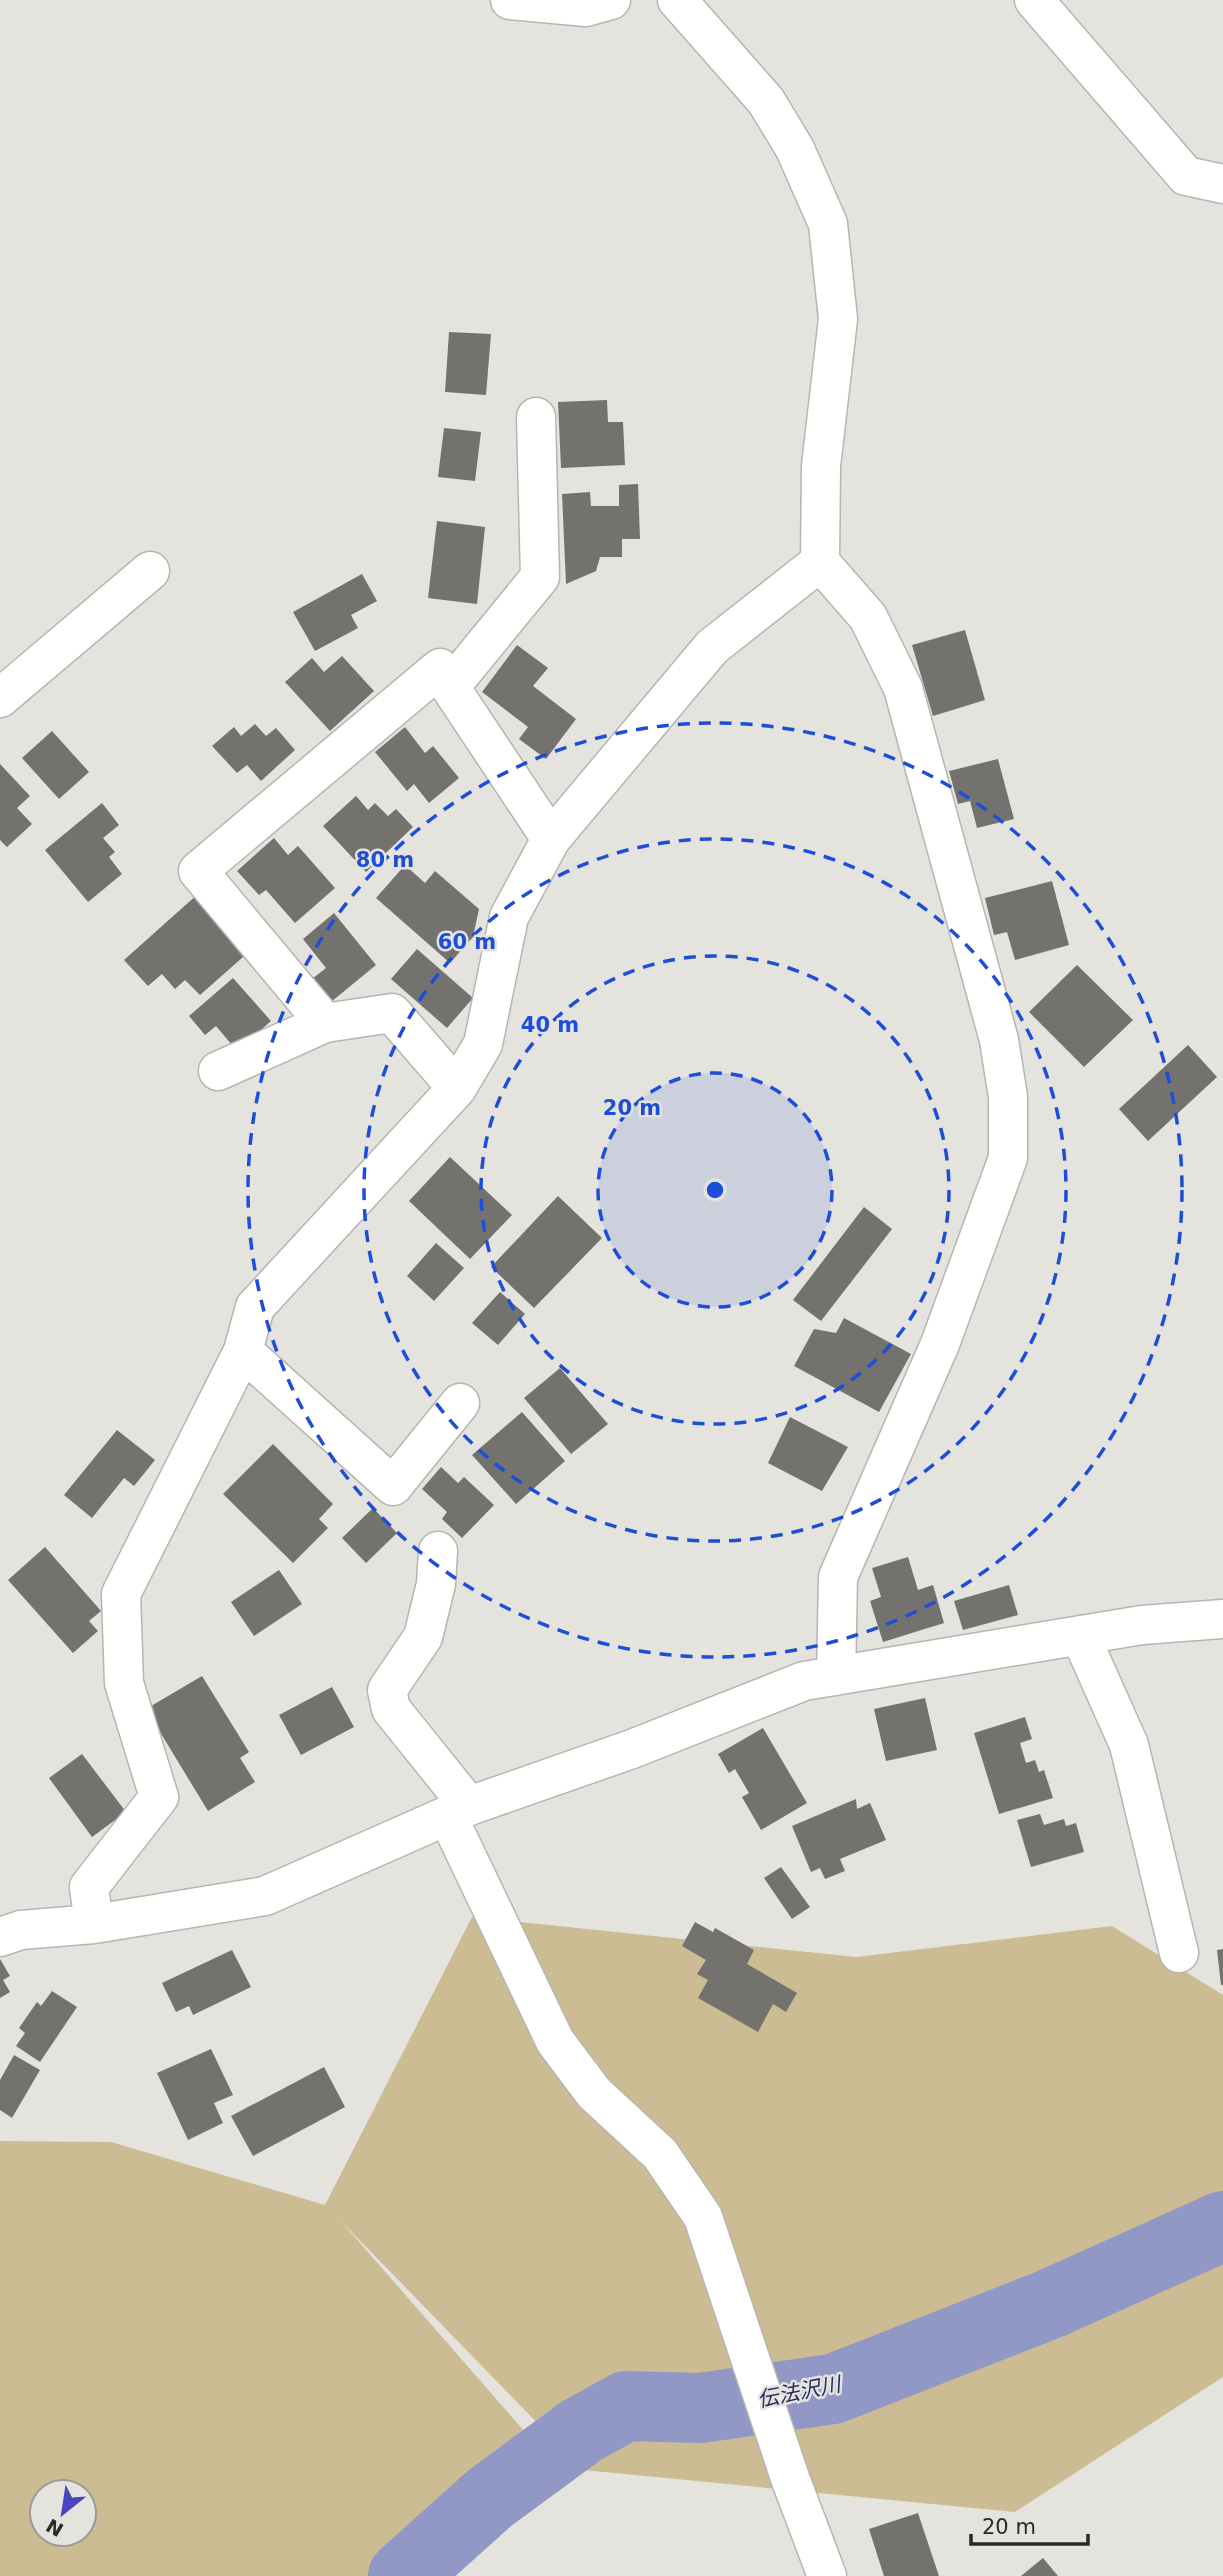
<svg xmlns="http://www.w3.org/2000/svg" width="1223" height="2576" viewBox="0 0 1223 2576" font-family="'DejaVu Sans','Noto Sans JP',sans-serif">
  <rect width="100%" height="100%" fill="#e4e3de"/>
  <path fill="#ccbc93" fill-rule="evenodd" d="M472,1917l384,40 256,-31 111,69v382l-208,135 -432,-42 -243,-250 206,236 -145,120h-401v-435l111,1 214,63zM42,2492h42v42h-42z"/>
  <g fill="none" stroke-linecap="round" stroke-linejoin="round">
    <path stroke="#9198c6" stroke-width="70" d="M403,2576l87,-78 91,-67 45,-25 74,2 133,-19 217,-85 173,-78"/>
  </g>
  <path fill="#74726f" d="M449,332l42,2 -5,61 -41,-3z
    M607,400l1,22h15l2,43 -64,3 -3,-66z
    M444,428l37,4 -6,49 -37,-4z
    M638,484l2,55h-18v18h-22l-4,14 -30,13 -4,-90 28,-2 1,14h28v-21z
    M437,521l48,6 -8,77 -49,-6z
    M362,574l15,27 -26,14 7,13 -43,23 -22,-39z
    M965,630l20,70 -52,16 -21,-71z
    M517,645l31,23 -15,18 43,33 -30,40 -27,-20 9,-12 -46,-35z
    M342,656l32,35 -44,40 -45,-49 27,-24 12,14z
    M255,724l11,12 10,-8 19,22 -34,31 -14,-16 -10,8 -25,-27 22,-19 7,9z
    M405,727l20,26 8,-7 26,32 -30,25 -15,-19 -7,7 -32,-39z
    M52,731l37,41 -30,27 -37,-41z
    M998,759l16,60 -37,9 -7,-27 -12,3 -9,-33z
    M0,764l30,32 -13,12 15,16 -25,23 -7,-7z
    M356,796l12,14 7,-7 13,13 8,-7 17,18 -47,45 -43,-46z
    M102,803l17,22 -16,13 12,14 -6,5 13,17 -34,28 -43,-52z
    M274,838l14,17 10,-9 37,42 -40,35 -29,-33 -7,5 -22,-24z
    M405,865l20,18 10,-12 44,38 -6,28 -23,26 -74,-65z
    M1052,881l17,64 -54,15 -8,-28 -13,3 -9,-37z
    M199,893l52,57 -51,45 -15,-15 -10,9 -13,-15 -14,12 -24,-26z
    M334,913l42,52 -45,37 -19,-23 14,-11 -23,-29z
    M417,949l56,49 -26,30 -56,-49z
    M1077,965l56,55 -49,47 -55,-55z
    M233,978l38,43 -34,30 -21,-25 -11,9 -16,-19z
    M1188,1045l29,32 -69,64 -29,-32z
    M450,1157l62,58 -42,44 -61,-58z
    M558,1196l44,42 -68,70 -43,-41z
    M864,1207l28,22 -71,92 -28,-21z
    M436,1243l28,25 -30,33 -27,-25z
    M500,1292l25,22 -27,31 -26,-22z
    M844,1318l67,36 -32,58 -85,-46 20,-37 22,4z
    M560,1368l48,56 -37,30 -47,-56z
    M522,1412l43,49 -49,43 -44,-49z
    M790,1417l58,30 -26,44 -54,-28z
    M117,1430l38,30 -21,26 -10,-8 -32,40 -28,-23z
    M273,1444l60,60 -14,15 9,9 -35,35 -70,-69z
    M441,1467l17,16 6,-6 30,28 -32,33 -20,-19 5,-7 -25,-23z
    M373,1508l24,25 -31,30 -24,-25z
    M45,1547l56,64 -12,10 9,10 -25,22 -65,-73z
    M908,1557l10,33 15,-5 11,38 -61,19 -13,-41 11,-4 -9,-29z
    M279,1570l23,34 -48,32 -23,-34z
    M1009,1585l9,30 -55,15 -9,-29z
    M202,1676l47,76 -9,6 15,24 -47,29 -62,-102z
    M332,1687l22,40 -53,28 -22,-40z
    M925,1698l12,52 -51,11 -12,-52z
    M1025,1717l7,22 -12,4 6,20 9,-3 4,12 5,-2 9,28 -54,16 -25,-81z
    M763,1728l44,75 -46,27 -19,-33 7,-4 -14,-24 -6,4 -11,-19z
    M82,1754l44,58 -34,25 -43,-59z
    M856,1799l1,10 13,-6 16,37 -46,19 5,12 -20,8 -5,-11 -9,4 -19,-46z
    M1040,1814l4,11 20,-6 2,7 10,-3 8,29 -53,15 -14,-47z
    M781,1867l29,40 -18,12 -28,-41z
    M695,1922l18,10 2,-4 39,22 -7,14 50,29 -11,19 -13,-8 -15,28 -60,-34 10,-18 -11,-6 9,-14 -24,-14z
    M1223,1949v36h-2l-4,-35z
    M232,1950l19,37 -58,28 -4,-9 -13,6 -14,-29z
    M0,1959l10,17 -7,4 7,12 -10,6z
    M52,1991l25,16 -37,55 -24,-16 9,-13 -6,-5 18,-26 4,4z
    M211,2049l22,46 -19,8 9,20 -35,17 -31,-67z
    M14,2055l26,15 -28,48 -12,-8v-30z
    M324,2067l21,40 -92,49 -22,-40z
    M918,2513l21,63h-55l-15,-47z
    M1043,2558l15,18h-37z"/>
  <g fill="none" stroke-linecap="round" stroke-linejoin="round">
    <g stroke="#b6b5b1" stroke-width="41">
      <path id="street" d="M510,0l76,7 25,-7
        M677,0l89,101 29,48 33,75 10,95 -17,147 -1,96 48,55 35,71 96,352 9,57v61l-68,186 -102,233 -2,99
        M1034,0l152,176 37,8
        M450,687l101,152
        M0,698l150,-127
        M218,1071l107,-48
        M457,1088l-65,-75 -67,10 -127,-152 242,-203 10,19 90,-110 -4,-160
        M243,1351l150,135 67,-83
        M438,1551l-2,33 -13,53 -36,53 4,19 78,97
        M1080,1635l49,110 50,208
        M448,1817l107,224 39,52 66,61 43,63 87,261 37,98
        M94,1924l-5,-37 70,-90 -35,-114 -3,-89 122,-243 12,-44 202,-219 26,-44 26,-127 42,-78 161,-192 108,-85
        M0,1937l21,-7 73,-6 171,-28 204,-90 163,-57 172,-68 338,-56 81,-6"/>
    </g>
    <use href="#street" stroke="#fff" stroke-width="38"/>
  </g>
  <circle cx="715" cy="1190" r="117" fill="#1d4ed8" fill-opacity=".12"/>
  <g fill="none" stroke="#1d4ed8" stroke-width="3.5" stroke-dasharray="12 9">
    <circle cx="715" cy="1190" r="117"/>
    <circle cx="715" cy="1190" r="234"/>
    <circle cx="715" cy="1190" r="351"/>
    <circle cx="715" cy="1190" r="467"/>
  </g>
  <g text-anchor="middle" dominant-baseline="central" stroke-width="5" stroke-linejoin="round" paint-order="stroke">
    <g font-size="21" font-style="italic" fill="#2a2d65" stroke="#e4e3de">
      <text transform="translate(799 2392) rotate(-11)">伝法沢川</text>
    </g>
  </g>
  <circle cx="715" cy="1190" r="10" fill="#1d4ed8" stroke="#e4e3de" stroke-width="3.5"/>
  <g font-size="21" text-anchor="middle" font-weight="bold" fill="#1d4ed8" stroke="#e4e3de" stroke-width="5" stroke-linejoin="round" paint-order="stroke">
    <text x="385" y="867">80 m</text>
    <text x="467" y="949">60 m</text>
    <text x="550" y="1032">40 m</text>
    <text x="632" y="1115">20 m</text>
  </g>
  <g transform="translate(63 2513) rotate(210)"><circle r="33" fill="#e4e3de" stroke="#9a9995" stroke-width="2"/>
  <path d="M0-5L12 26L0 18L-12 26Z" fill="#4746bb"/>
  <text y="-10" font-size="19" font-weight="bold" text-anchor="middle" fill="#2a2928">N</text>
  </g>
  <path d="M971 2534v10h117v-10" fill="none" stroke="#2a2928" stroke-width="3.5"/>
  <text x="982" y="2534" font-size="21" fill="#2a2928" stroke="#e4e3de" stroke-width="5" paint-order="stroke">20 m</text>
</svg>
